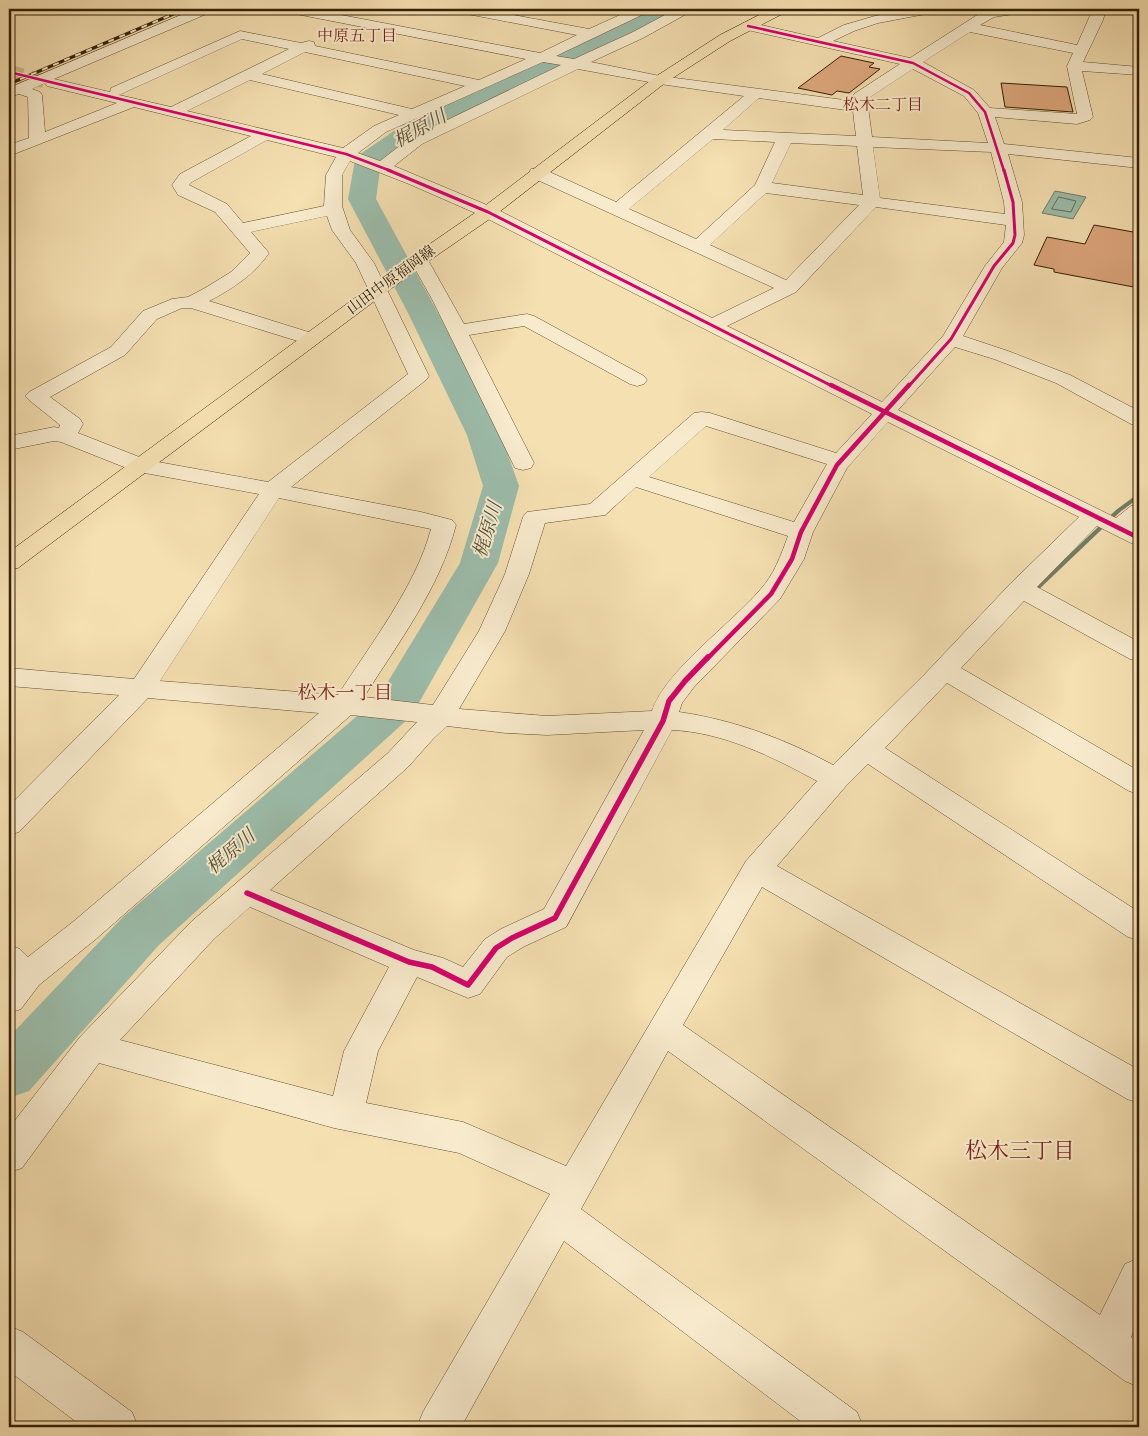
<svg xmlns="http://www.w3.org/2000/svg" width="1148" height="1436" viewBox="0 0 1148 1436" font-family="'IM FELL DW Pica','Noto Serif JP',serif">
  <rect width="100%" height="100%" fill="#f5e0b2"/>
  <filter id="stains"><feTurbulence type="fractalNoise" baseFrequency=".004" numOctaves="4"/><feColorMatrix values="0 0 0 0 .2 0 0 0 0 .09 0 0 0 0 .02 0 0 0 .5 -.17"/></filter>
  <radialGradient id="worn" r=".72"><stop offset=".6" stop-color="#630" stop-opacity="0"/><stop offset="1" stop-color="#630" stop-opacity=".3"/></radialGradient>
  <path fill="#9cbdab" stroke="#727e67" d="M1055,191l31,6 -13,22 -31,-6z"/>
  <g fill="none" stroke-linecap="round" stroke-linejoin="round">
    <path stroke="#686e56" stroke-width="1" d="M1059,197l17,4 -5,11 -19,-3z"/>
    <path fill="#727e67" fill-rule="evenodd" d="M1139,493v5l-19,14 -86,82h-4l-1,-1 1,-1 86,-82z"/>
    <path fill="#9cbdab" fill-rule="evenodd" d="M647,9h24l-5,6 -48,27 -109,49 -87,43 -41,29 -5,36 62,114 63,122 18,51 -21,77 -82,145 -7,10 -250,227 -130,146 -20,7v-61l114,-120 255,-219 82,-135 23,-77 -16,-51 -59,-122 -60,-114 7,-39 4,-5 45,-31 89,-43 109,-49z"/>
  </g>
  <path fill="#dea77e" stroke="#342002" d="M841,56l33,7 -5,4 11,2 -31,24 -12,-2 -5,4 -34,-7z
    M1001,83l66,4 6,25 -68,-5z
    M1094,225l45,8v55l-85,-16v-3l-20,-4 13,-28 38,7z"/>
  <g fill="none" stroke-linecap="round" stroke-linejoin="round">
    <path stroke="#ceba8f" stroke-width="14" stroke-dasharray="14 8" stroke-linecap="butt" d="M9,72l43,11"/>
    <g stroke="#64502e" stroke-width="1">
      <path id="minor" d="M195,9h18l-2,3 -157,67 56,13 1,-4 129,-57 61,12 8,-2 5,1 1,4 164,34 47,-21 -235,-46 -7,-4h26l230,44 37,-18 -115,-22 -7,-4h26l108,20 44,-20h17l-2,3 -92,44 18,3 59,-27 43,-23h15l-1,3 -47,26 -52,24 69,14 192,25 2,-7 46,-30 -157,-35 -2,-3 2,-3 5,-1 70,16 26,-13 31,-9 34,-7h28l-1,3 -5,1 -53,10 -24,8 -21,10 77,17 75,-48 42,-1 -7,4 -26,4 -14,8 97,20 16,-36h13l-3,11 -20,42 56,5v8l-57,-4 11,46 -3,3 -13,4 -82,-7 9,27 135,14v10l-131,-14 14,48 2,33 -2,8 -20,25 -39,68 45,15 62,24 69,36v14l-8,-1 -75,-41 -62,-24 -39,-12 -57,63 218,108 15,-12 8,-2v18l-5,4 5,3v16l-8,-2 -34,-17 -60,61 102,55v19l-9,-2 -106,-58 -63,67 178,103v23l-10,-3 -182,-108 -62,65 254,164v28l-11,-3 -260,-173 -22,22 -69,80 362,204v33l-12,-4 -365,-212 -79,138 417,290 25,-51 14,-6v61l-8,18 8,6v44l-14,-6 -457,-330 -87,158 276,203 6,15h-55l-244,-186 -103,186h-44l6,-15 127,-218 -91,-41 -125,-25 -235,-65 -77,105 -13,4v-44l71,-91 112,-116 196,-168 29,-31 -66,-7 -255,224 -57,46 -18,24 -12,4v-68l11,4 8,8 46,-36 245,-208 -171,-15 -129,134 -10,3v-29l110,-111 -110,-9v-18l125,11 125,-185 -125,-23 -73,-29 -7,-1 -45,9v-14l45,-9 5,1 1,-3 -31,-25 -4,-4 4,-4 82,-45 32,-36 29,-12 16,-2 17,-9 26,-16 19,-19 -35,-41 -37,-17 -6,-10 8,-11 71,-38 -117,-29 -125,49v-11l20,-7 -1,-41 -9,-3 -10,3v-9zM970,32l103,21 -6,13 10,48 -87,-6 -16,-18 -51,-28zM242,39l47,10 -118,58 -52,-12zM305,52l160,34 -53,23 -150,-35zM543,62l18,3 -151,73 -30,23 -22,-8 28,-21zM578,69l82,15 84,12 -128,106 -73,-33h-12l-2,4 2,4 243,111 -62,30 -218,-110 -100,-42 28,-22zM913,69l51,27 14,17 10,30 -116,-6 -5,-38zM250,80l149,35 -25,11 -31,22 -156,-37zM45,83l2,3 70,17 -72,29 -3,-37 -2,-3 -8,-3zM759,98l94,13 3,25 -133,-6zM713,139l62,3 -20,43 -59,54 -67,-30zM267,140l69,17 -10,18 -2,31 -81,17 -16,-19 -38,-19 3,-3zM791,143l66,3 6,49 -91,-12zM873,147l118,5 13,50 1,12 -125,-16zM350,161l59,23 73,32 390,198 -36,39 -126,-40 -8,-1 -8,1 -104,91 -63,8 -4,5 -18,57 -26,57 -46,74 -69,-8c34,-54 76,-109 92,-172l-4,-5 -31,-8 -130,-25 135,-107 3,-4 -55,-113 -24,-33 -8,-24v-31zM766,193l93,12 -73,75 -76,-35zM876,207l130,18 -2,17 -19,24 -42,70 -61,66 -155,-76 69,-34zM327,216l5,14 24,33 52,111 -140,108 -121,-22 -69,-27 5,-9 -3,-5 -30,-22 75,-42 32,-36 25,-11h9l113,35 7,2 7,-2 3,-4 -3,-4 -109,-34c23,-12 45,-26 60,-48l-18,-21zM888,422l191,95 -68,66 -87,92 -91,90c-48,-26 -99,-45 -154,-53l3,-9 12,-16 86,-88 24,-40 9,-27 34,-64zM706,426l121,38 -33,58 -145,-45zM636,487l152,49c-7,19 -14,39 -28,54 -28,33 -96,82 -108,121l-105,5 -88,-7 46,-78 24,-57 16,-51 60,-8zM279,498l152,31c-15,57 -61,116 -93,166l-178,-14zM447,726l59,7 41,2 97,-5 -100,179 -43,20 -16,10 -22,28 -20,-9 -29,-8 -144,-60 138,-123 25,-28zM672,730c51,2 101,27 145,51l-71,80 -180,305 -103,-44 -97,-19 12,-52 39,-74 51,21 12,-4 27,-37 16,-10 43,-20zM250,907l139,60 -45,84 -11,45 -213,-56 94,-101z
        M419,255l6,1 3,4 36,64 63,-10 7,2 110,60 3,4 -3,4 -7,2 -7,-2 -106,-58 -55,9 65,128 -3,5 -8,2 -8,-2 -82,-167 -23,-41 3,-4z
        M9,1326l14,6 109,80 6,15h-55l-74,-56z"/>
    </g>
    <g stroke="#342002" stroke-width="1">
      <path id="major" d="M771,9h17l-2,3 -56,29 -65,42 -171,133 -74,51 -402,301 -9,2v-18l399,-293 74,-51 173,-131 65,-42z"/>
    </g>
    <use href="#minor" fill="#f8ebcd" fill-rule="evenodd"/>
    <use href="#major" fill="#f5e0b2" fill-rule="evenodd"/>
    <g stroke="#342002" stroke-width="3">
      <path id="rail" d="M9,84l176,-75"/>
    </g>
    <use href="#rail" stroke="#f8ebcd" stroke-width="2" stroke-dasharray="6" stroke-linecap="butt"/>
    <g stroke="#f8ebcd" stroke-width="4.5">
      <path id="cycleway-far3" d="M748,26l165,37 56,30 16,19 19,59
        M9,72l337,82 45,17"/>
    </g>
    <g stroke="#f8ebcd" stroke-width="5">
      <path id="cycleway-far2" d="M388,170l100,42 346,175
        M908,387l43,-48 43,-73 19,-23 2,-8 -2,-33 -9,-32"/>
    </g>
    <g stroke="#f8ebcd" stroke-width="7">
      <path id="cycleway-far1" d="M831,385l308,153
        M707,659l64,-65 21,-35 9,-27 36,-67 72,-80"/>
    </g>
    <g stroke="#f8ebcd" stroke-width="9">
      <path id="cycleway" d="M247,893l162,69 23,5 36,18 28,-37 16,-10 43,-20 108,-197 6,-20 16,-20 23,-24"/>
    </g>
    <use href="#cycleway-far3" stroke="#d6006c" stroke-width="2.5"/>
    <use href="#cycleway-far2" stroke="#d6006c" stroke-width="3"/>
    <use href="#cycleway-far1" stroke="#d6006c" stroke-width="4.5"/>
    <use href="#cycleway" stroke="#d6006c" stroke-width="5.5"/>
  </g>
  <g text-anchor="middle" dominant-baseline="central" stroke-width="4" stroke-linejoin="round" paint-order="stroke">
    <g font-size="15" fill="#342002" stroke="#f8ebcd">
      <text transform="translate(391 280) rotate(-36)">山田中原福岡線</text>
    </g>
    <g font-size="16" fill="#7a1f14" stroke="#f8ebcd">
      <text x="357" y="36">中原五丁目</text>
      <text x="883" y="105">松木二丁目</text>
    </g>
    <g font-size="19" font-style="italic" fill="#534f35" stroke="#f8ebcd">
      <text transform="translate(420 129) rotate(-29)">梶原川</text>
      <text transform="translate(488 530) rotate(-73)">梶原川</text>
      <text transform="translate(231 852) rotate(-41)">梶原川</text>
    </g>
    <g font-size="19" fill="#7a1f14" stroke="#f8ebcd">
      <text x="345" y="693">松木一丁目</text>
    </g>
    <g font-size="22" fill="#7a1f14" stroke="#f8ebcd">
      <text x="1020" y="1151">松木三丁目</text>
    </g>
  </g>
  <rect width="1148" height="1436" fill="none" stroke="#f5e0b2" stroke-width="30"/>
  <rect x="10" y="10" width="1128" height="1416" fill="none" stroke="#342002" stroke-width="2.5"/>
  <rect x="15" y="15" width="1118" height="1406" fill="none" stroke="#342002"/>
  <rect width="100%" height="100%" filter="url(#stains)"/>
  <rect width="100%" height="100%" fill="url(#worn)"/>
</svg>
